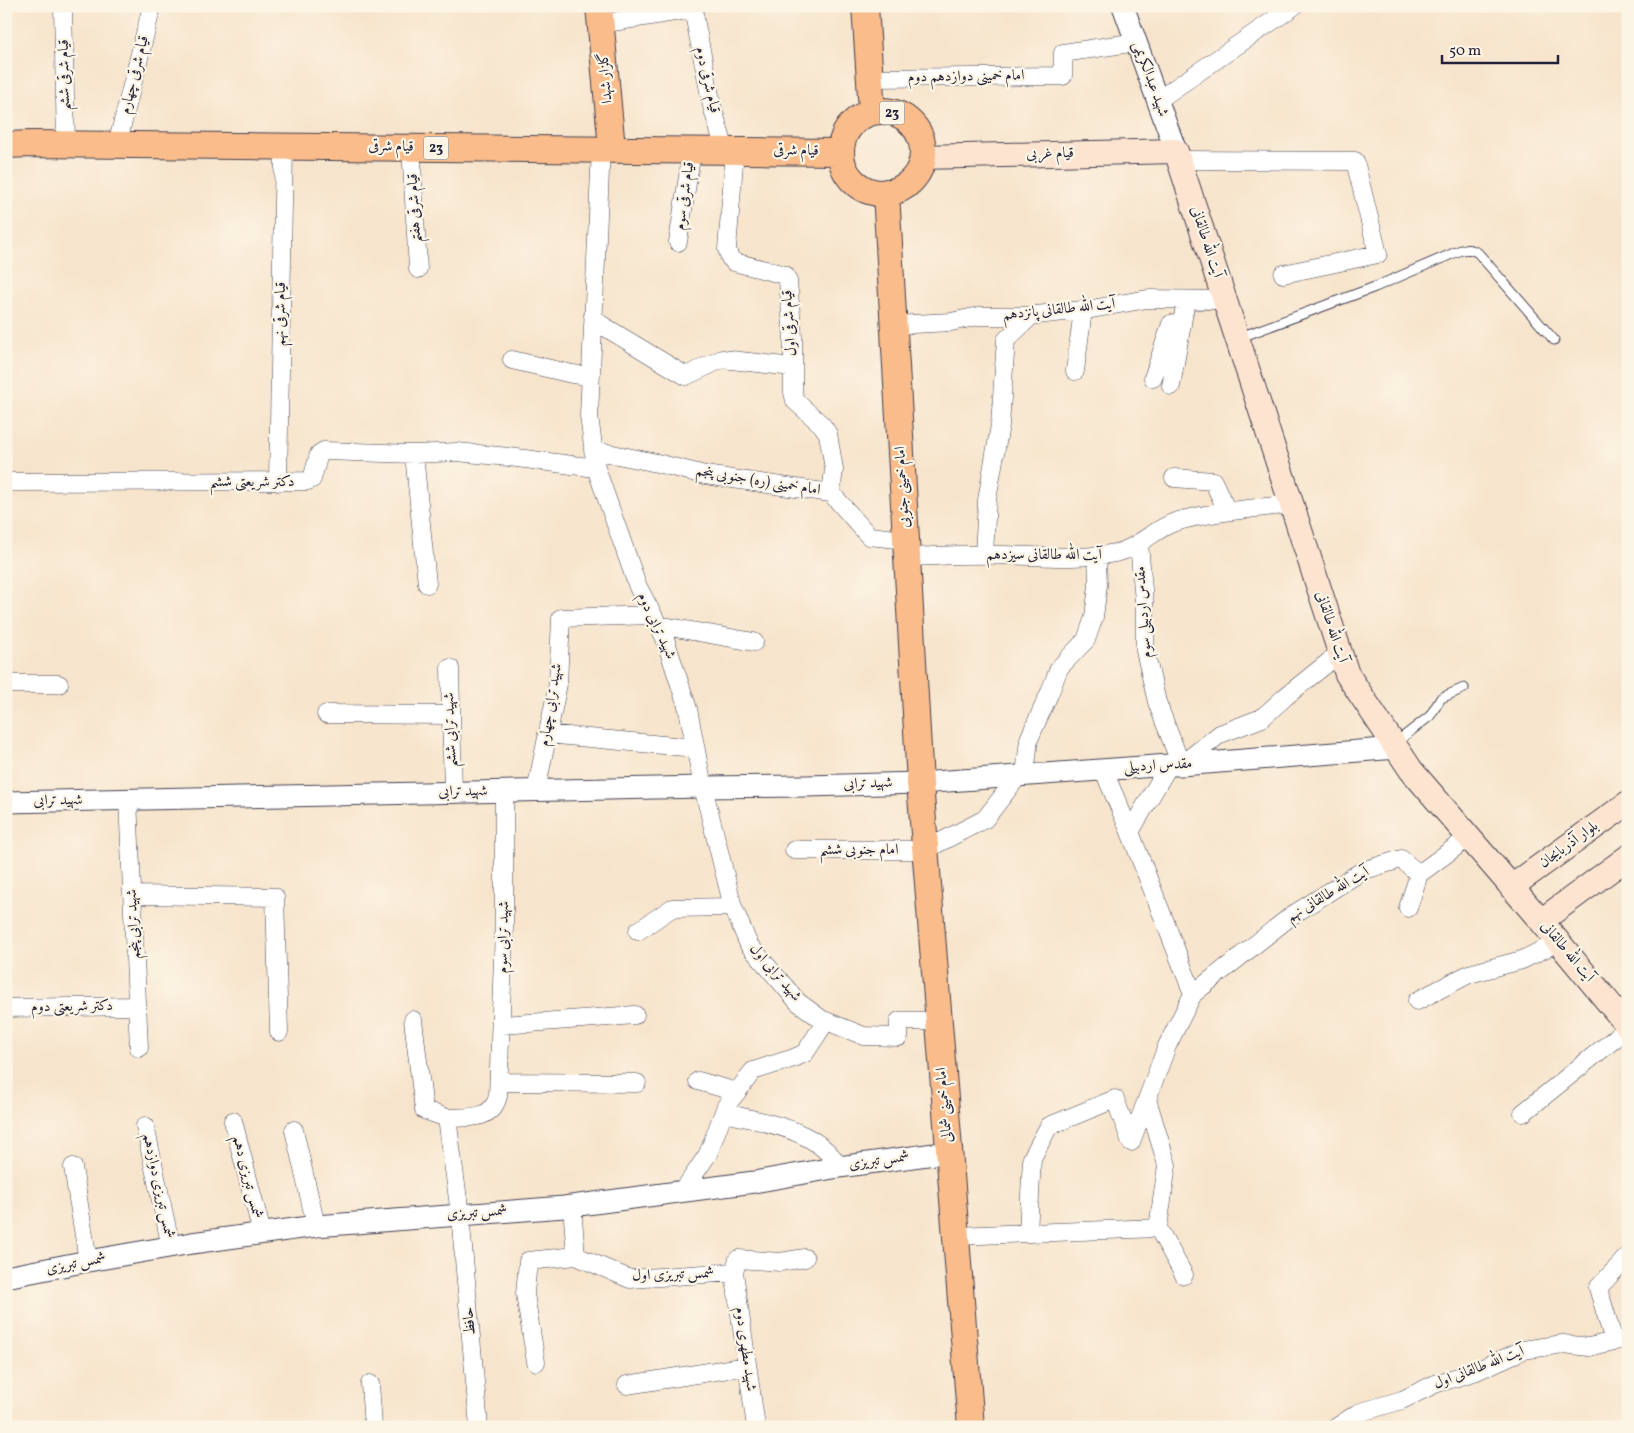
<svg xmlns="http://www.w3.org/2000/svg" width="1634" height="1433" viewBox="0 0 1634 1433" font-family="Vollkorn,Amiri,serif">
  <rect width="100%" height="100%" fill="#fcf5e5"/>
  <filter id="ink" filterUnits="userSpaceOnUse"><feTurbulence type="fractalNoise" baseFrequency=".02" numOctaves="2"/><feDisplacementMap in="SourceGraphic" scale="10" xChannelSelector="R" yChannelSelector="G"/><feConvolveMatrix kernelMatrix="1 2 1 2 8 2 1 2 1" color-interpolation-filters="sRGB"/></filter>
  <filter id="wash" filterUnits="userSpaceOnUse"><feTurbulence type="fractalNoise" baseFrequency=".0096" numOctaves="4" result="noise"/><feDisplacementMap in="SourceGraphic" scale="20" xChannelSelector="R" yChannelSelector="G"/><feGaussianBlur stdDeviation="1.12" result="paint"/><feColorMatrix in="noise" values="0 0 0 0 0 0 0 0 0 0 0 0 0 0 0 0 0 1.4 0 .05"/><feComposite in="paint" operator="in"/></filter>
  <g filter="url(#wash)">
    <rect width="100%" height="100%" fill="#f7e4cc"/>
  </g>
  <g filter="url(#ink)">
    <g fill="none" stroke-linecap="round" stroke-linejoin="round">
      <g stroke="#423f51" stroke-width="11">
        <path id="service" d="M1238,338l137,-51 86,-37c7,-1 11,-1 17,3l76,87
          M1394,744l36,-28 11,-18 23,-10"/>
      </g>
      <g stroke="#423f51" stroke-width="19">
        <path id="minor" d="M63,6l3,138
          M693,9l19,97 13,44
          M600,24l93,-15 3,-3
          M870,78l193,-2v-23l74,-11
          M1158,100l136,-94
          M117,145l35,-139
          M411,147l7,122
          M601,149l-12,267 7,52 42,119 26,49 24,73 15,78 30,120 16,38 49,57 23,17 43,17 35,1v-16h40
          M735,151l-8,98 3,9 4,4 51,13 3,6 5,56v55l2,9 27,24 6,9 6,35 -3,24
          M1179,160l176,1 23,93 -95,20
          M678,242l14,-92
          M593,316l7,8 86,52 36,-17 71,8
          M894,325l57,-3 28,-6h48l65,-7 55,-10 78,1
          M512,360l60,14 18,2
          M1075,371l8,-61
          M1153,378l18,-54 11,1
          M1171,386l15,-86
          M593,450l64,13 48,12 126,18 38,43 37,4
          M414,454l13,130
          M1174,478l39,3 14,30
          M6,482l302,-1 4,-2 7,-25 5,-3 90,3 43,-2 52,5 87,11
          M278,482l6,-336
          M1139,543l6,70v38l12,51 24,63 39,-31 42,-16 23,-21 55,-44
          M984,555l3,-55 13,-75 6,-85 26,-25
          M907,557c31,-1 63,-3 95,-2 34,1 80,5 113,-2 22,-4 41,-25 60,-31 38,-11 78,-13 116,-18
          M658,625l96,17
          M450,668l3,125
          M6,684h53
          M326,714l125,1
          M547,734l148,14
          M1103,769l27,63 63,162 -26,52 -36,96
          M1025,775l4,-36 21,-47 9,-24 27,-28 8,-23 4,-32 -1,-29
          M536,791l22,-107 3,-66 91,-3
          M128,799l11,249
          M1130,832l39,-67
          M794,850h131l60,-31 34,-44
          M132,895l143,2 4,135
          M1408,908l11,-34
          M638,931l34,-23 61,-1
          M1193,994l98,-78 71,-45 39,-12 18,15 50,-37
          M1417,1001l52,-27 53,-14 36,-18
          M6,1008l131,-2
          M413,1020l11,90 23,8
          M502,1025l133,-10
          M698,1081l39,11
          M500,1082l137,1
          M1147,1099l20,66 -9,63 26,47
          M724,1113c39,9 94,16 115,54
          M1523,1113l105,-85
          M233,1121l29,112
          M145,1126l26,121
          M294,1130l22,96
          M73,1167l15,94
          M683,1191l25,-37 18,-48 27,-35 41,-13 11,-5 21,-32
          M572,1206l4,50 54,23 104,-7
          M1028,1233l4,-75 17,-32 66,-27 16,43
          M956,1236l202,-8
          M1614,1341l-16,-53 30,-32
          M536,1362l-11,-68 3,-33 48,-5
          M370,1384l3,43
          M627,1385l120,-19
          M479,1427l-19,-213 -13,-96c21,-1 45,3 51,-22l6,-167v-138
          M756,1427l-22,-155 4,-13 42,3 25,-4
          M1337,1427l21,-14 44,-13 33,-16 39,-12 49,-22 40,-6 26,3 25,-6 14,-2"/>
      </g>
      <g stroke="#423f51" stroke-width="23">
        <path id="tertiary" d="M1123,6l53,145
          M6,802l697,-15 103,-1 114,-3 249,-18h12l216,-17
          M6,1277l82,-16 104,-18 124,-17 248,-19 190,-25 85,-15 110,-15"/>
      </g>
      <g stroke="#423f51" stroke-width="26">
        <path id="secondary" d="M923,157l253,-6 171,523 64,96 130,151 87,105
          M1511,887l117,-84
          M1541,921l87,-64"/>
      </g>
      <g stroke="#423f51" stroke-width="28">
        <path id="primary" d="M599,6l13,143
          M865,6l7,106
          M841 152a41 41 0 1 1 82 0a41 41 0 1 1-82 0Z
          M6,145l25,-1 810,8
          M886,192l34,591 51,644"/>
      </g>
      <use href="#service" stroke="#fff" stroke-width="9"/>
      <use href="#minor" stroke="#fff" stroke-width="18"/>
      <use href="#tertiary" stroke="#fff" stroke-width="21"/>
      <use href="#secondary" stroke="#fde4d0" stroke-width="24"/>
      <use href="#primary" stroke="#f9bc8a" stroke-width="26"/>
    </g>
  </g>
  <g text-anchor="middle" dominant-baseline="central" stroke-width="4.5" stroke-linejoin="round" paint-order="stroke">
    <g fill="#fcf5e5" stroke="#63616e" stroke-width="1">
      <rect x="879.5" y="101.5" width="25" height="23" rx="4"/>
      <rect x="423.5" y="136.5" width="25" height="23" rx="4"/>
    </g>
    <g font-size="14" font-weight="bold" fill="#22223b">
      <text x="892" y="113">23</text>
      <text x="436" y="148">23</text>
    </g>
    <g font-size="15" fill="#22223b" stroke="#fcf5e5">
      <text transform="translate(65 75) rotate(-91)">قیام شرقی ششم</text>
      <text transform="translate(135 75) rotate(-76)">قیام شرقی چهارم</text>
      <text transform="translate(966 77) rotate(-1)">امام خمینی دوازدهم دوم</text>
      <text transform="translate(606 78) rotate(-95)">گلزار شهدا</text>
      <text transform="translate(1150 79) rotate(70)">شهید عبدالکریمی</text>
      <text transform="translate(707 80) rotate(77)">قیام شرقی دوم</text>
      <text transform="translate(391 147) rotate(1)">قیام شرقی</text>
      <text transform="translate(796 151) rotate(1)">قیام شرقی</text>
      <text transform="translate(1050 154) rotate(-1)">قیام غربی</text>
      <text transform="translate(685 196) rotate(-82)">قیام شرقی سوم</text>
      <text transform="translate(415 208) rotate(-93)">قیام شرقی هفتم</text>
      <text transform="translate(1206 242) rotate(72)">آیت الله طالقانی</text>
      <text transform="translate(1059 310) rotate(-6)">آیت الله طالقانی پانزدهم</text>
      <text transform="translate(281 314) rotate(-89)">قیام شرقی نهم</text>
      <text transform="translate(790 323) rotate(-94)">قیام شرقی اول</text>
      <text transform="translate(758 481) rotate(9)">امام خمینی (ره) جنوبی پنجم</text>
      <text x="252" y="482">دکتر شریعتی ششم</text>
      <text transform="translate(903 487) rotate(-93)">امام خمینی جنوبی</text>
      <text x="1044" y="555">آیت الله طالقانی سیزدهم</text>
      <text transform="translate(1144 612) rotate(-94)">مقدس اردبیلی سوم</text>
      <text transform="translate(656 626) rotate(65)">شهید ترابی دوم</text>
      <text transform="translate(1331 627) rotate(72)">آیت الله طالقانی</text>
      <text transform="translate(551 705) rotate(-81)">شهید ترابی چهارم</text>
      <text transform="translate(451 730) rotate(-92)">شهید ترابی ششم</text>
      <text transform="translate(1158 766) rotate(-3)">مقدس اردبیلی</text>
      <text transform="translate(868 784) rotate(-2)">شهید ترابی</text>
      <text transform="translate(463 792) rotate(-1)">شهید ترابی</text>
      <text transform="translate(58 801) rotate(-1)">شهید ترابی</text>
      <text transform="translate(1569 845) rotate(-36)">بلوار آذربایجان</text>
      <text x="859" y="850">امام جنوبی ششم</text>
      <text transform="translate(1328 895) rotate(-31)">آیت الله طالقانی نهم</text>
      <text transform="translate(134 924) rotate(-93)">شهید ترابی پنجم</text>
      <text transform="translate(504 937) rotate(-89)">شهید ترابی سوم</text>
      <text transform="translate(1567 952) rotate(50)">آیت الله طالقانی</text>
      <text transform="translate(775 973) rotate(49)">شهید ترابی اول</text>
      <text transform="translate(72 1007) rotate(-1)">دکتر شریعتی دوم</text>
      <text transform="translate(945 1105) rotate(-95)">امام خمینی شمالی</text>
      <text transform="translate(879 1161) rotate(-8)">شمس تبریزی</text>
      <text transform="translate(247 1177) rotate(76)">شمس تبریزی دهم</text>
      <text transform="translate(158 1186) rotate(78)">شمس تبریزی دوازدهم</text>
      <text transform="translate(477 1213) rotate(-4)">شمس تبریزی</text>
      <text transform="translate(76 1264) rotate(-11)">شمس تبریزی</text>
      <text transform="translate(673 1275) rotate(-2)">شمس تبریزی اول</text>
      <text transform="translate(470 1321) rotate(-95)">حافظ</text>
      <text transform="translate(745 1349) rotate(82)">شهید مطهری دوم</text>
      <text transform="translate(1479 1368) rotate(-21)">آیت الله طالقانی اول</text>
    </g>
  </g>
  <rect width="1634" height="1433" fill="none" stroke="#fcf5e5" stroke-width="25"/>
  <path d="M1442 55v8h116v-8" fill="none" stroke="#22223b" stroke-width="2.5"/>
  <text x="1449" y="55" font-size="15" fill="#22223b" stroke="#fcf5e5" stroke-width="4" paint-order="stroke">50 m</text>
</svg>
